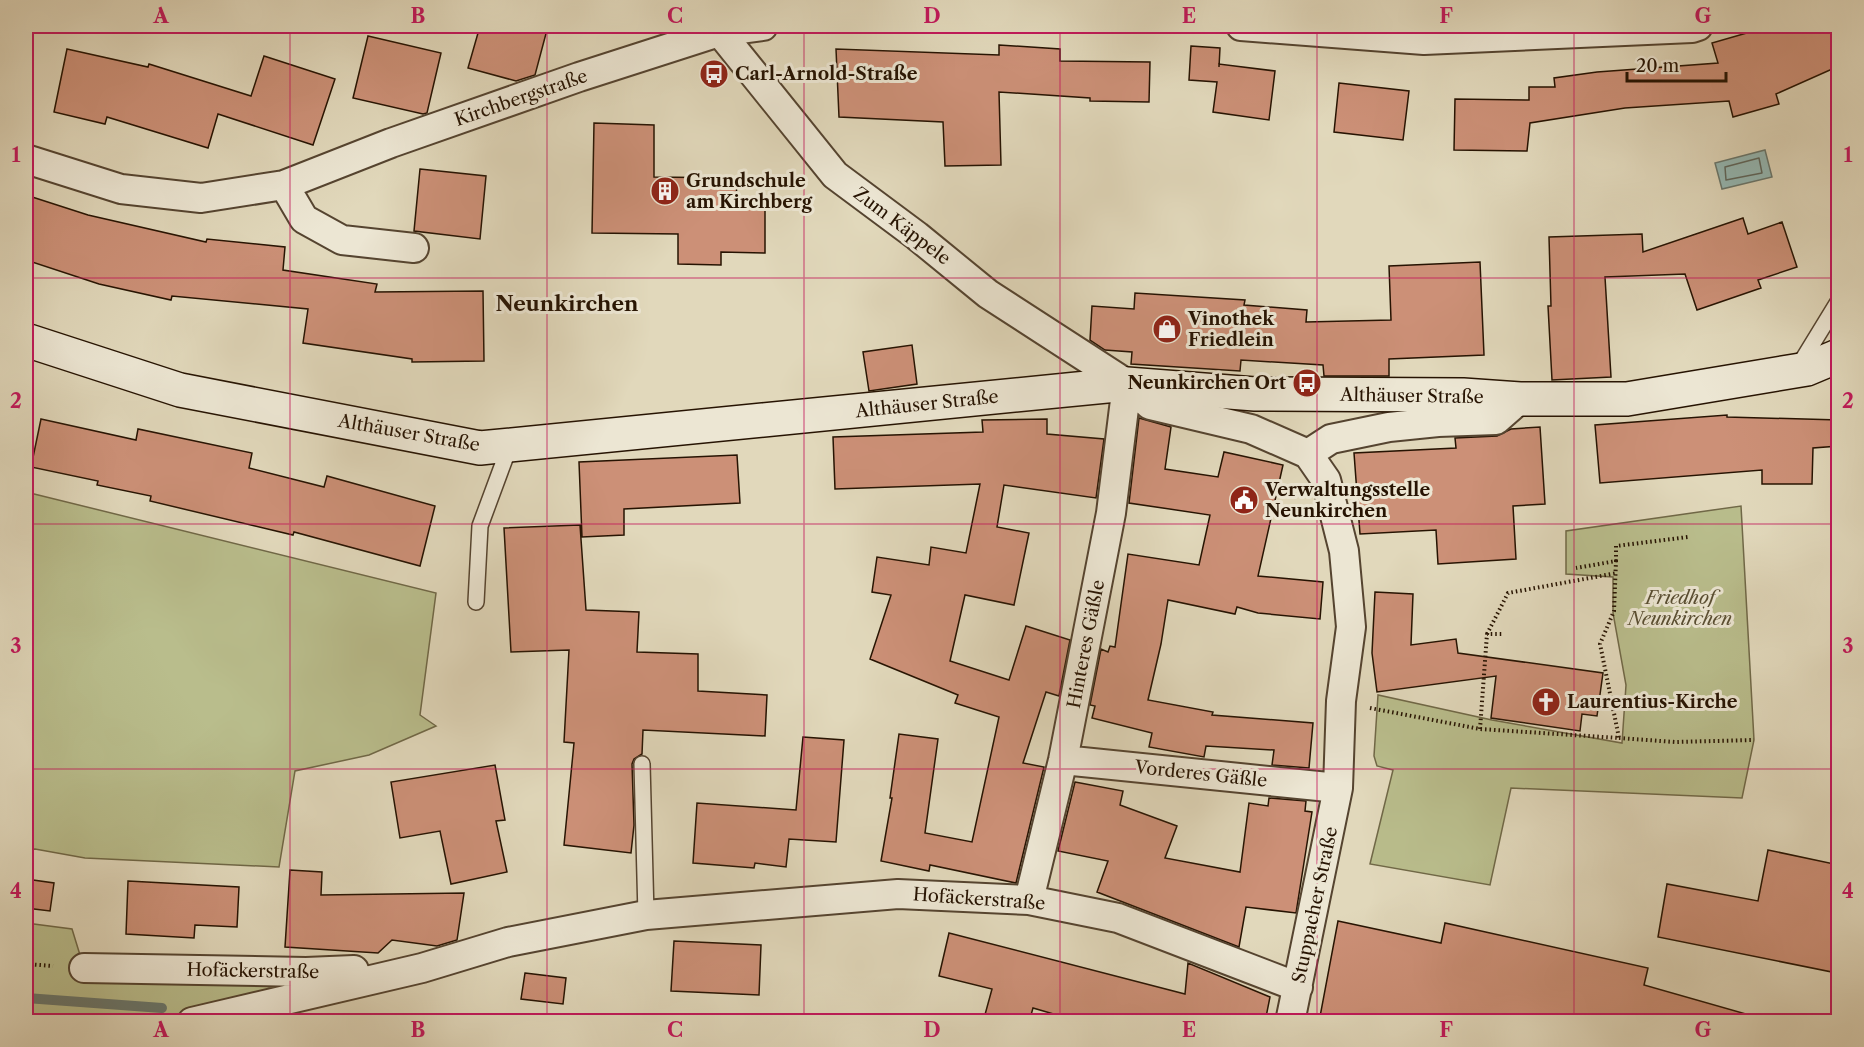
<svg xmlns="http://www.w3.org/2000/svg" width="1864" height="1047" viewBox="0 0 1864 1047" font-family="'Libre Caslon Text',serif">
  <rect width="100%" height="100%" fill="#e1d8bb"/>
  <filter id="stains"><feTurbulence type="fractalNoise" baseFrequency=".00333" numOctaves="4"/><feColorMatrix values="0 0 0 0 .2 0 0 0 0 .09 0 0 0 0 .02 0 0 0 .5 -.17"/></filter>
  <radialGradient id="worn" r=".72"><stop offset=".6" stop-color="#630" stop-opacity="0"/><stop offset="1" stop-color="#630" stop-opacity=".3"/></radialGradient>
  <path fill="#b9bd8c" stroke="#706847" stroke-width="1.5" d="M26,492l410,101 -16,122 16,11 -67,29 -74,16 -16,96 -194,-9 -50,-9 -9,1z
    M1741,506l13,234 -12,58 -231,-10 -21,97 -120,-21 23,-94 -16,-4 -3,-10 4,-61 114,25 130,23 4,-58 -13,-72v-36l-47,-3v-43z
    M26,923l46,6 12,39h338l-230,53 -166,1z"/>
  <path fill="#95b9b5" stroke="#69776d" stroke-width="1.5" d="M1765,150l7,27 -50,12 -7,-26z"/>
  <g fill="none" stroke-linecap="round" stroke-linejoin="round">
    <path stroke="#5e665c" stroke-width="1.5" d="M1759,158l3,15 -36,7 -1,-13z"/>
    <path stroke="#69776d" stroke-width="10" d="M26,998l136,10"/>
  </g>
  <path fill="#cc9077" stroke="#261302" stroke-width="1.5" d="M480,26h68l-13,49 -19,6 -48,-13z
    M1771,26h68v40l-63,28 3,10 -46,13 -4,-16 -104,7 -95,15 -3,28 -73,-1 1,-51 74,1v-13h26l-1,-9 43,-6 121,-9 -6,-20z
    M368,36l73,17 -14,60 -4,1 -70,-16z
    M999,45l61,4v12l90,1 -1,40 -59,-1v-3l-91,-6 2,73 -56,1 -2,-44 -104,-5 -3,-68 163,6z
    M1191,46l29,2 -1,19v-3l56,7 -6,49 -56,-8 4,-30 -28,-2z
    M67,49l81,18 1,-3 102,32 13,-40 71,23 -22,66 -95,-31 -10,34 -101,-31 -2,7 -51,-12z
    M1339,83l70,8 -6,49 -69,-8z
    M594,123l60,2v52l83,1 -1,27h29v48l-44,-1v13l-43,-1v-30l-86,-1z
    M420,169l66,7 -6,63 -66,-8z
    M26,195l62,20 118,27 1,-3 78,8 -2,23 94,14 -2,8 108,-1 1,70 -72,1v-3l-109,-16 5,-34 -136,-13 -1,4 -72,-16 -73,-24z
    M1743,218l5,16 34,-12 15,45 -39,13 3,8 -64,22 -12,-36 -80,3 6,100 -59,3 -4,-74h3l-2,-69 93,-3 1,18z
    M1480,262l4,93 -95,4v17h-65l-1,-11 -82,-5 -1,11 -109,-7 1,-12 -27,-2 -15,-10 2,-34 42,3 1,-16 110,7 -1,5 63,5 -1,12 85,-2 -2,-54z
    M912,345l5,39 -48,7 -6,-39z
    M1727,415v2l112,3v26l-26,2 -1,36h-50v-14l-162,13 -5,-58z
    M1139,418l32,9 -6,42 53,8 6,-25 59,13 -25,111 65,6 -3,37 -62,-6 -21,-6 -2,7 -67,-14 -7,44 -13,56 65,12 -1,3 101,8 -4,45 -37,-3 2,-15 -68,-4 -2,11 -55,-10 3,-14 -60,-15 3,-12 -5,-1 11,-56 7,3 2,-6 5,1 13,-93 71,11 11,-50 -81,-12z
    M41,419l95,21 2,-11 114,24 -3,15 75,19 3,-11 108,30 -15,60 -126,-34 -1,3 -143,-34 1,-5 -54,-11 1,-4 -67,-14z
    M1047,419v15l57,5 -8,59 -92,-13 -7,42 32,6 -15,72 -49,-10 -15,66 59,19 17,-54 44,14 -11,56 -13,-4 -23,71 21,4 -28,116 -86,-18 -1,6 -48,-10 11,-63h-2l9,-64 39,5 -13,94 47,9 27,-125 -44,-14 3,-8 -88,-36 21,-64 -19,-3 5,-35 52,8 2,-18 35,6 14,-69 -145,5 -2,-52 150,-5 -1,-12z
    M1540,427l5,77 -32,2 3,53 -78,5 -2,-34 -76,4 -6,-81 102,-5 -1,-10 42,-2 14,-7z
    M737,455l3,48 -116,6v26l-42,2 -3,-75z
    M580,525l6,85 53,2 -2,40 61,2v37l69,4 -2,41 -122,-6 -1,24 -8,5 -2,5 2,61 -3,28 -67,-8 10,-102 -10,-1 5,-92 -58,2 -7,-124z
    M1375,592l38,2 -2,51 45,-6 2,14 145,20 -6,43 -15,-2 -2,17 -89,-13 5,-42 -119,16 -5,-39z
    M803,737l41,3 -8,102 -47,-3 -3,28 -31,-4 -1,5 -61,-5 4,-60 99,7z
    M495,765l10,55 -9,1 11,51 -56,12 -11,-53 -40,7 -9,-56z
    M1075,782l48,9 -3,14 57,21 -12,32 75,14 9,-69 19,3 1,-8 37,3 -1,10 7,1 -16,101 -50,-6 -7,40 -142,-55 11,-31 -50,-10z
    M1768,850l71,15v76l-7,31 -174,-35 9,-53 91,17z
    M290,870l32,2 -1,23 143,-2 -7,47 -20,6 -45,-6 -14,13 -93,-6z
    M26,879l28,4 -4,28 -24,-3z
    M128,881l111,6 -2,40 -42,-2 -1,13 -68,-4z
    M1338,921l103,22 4,-20 203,45 -4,17 102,29 -1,8h-426z
    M949,933l236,61 3,-31 82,34 -5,25h-184l-48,-14 -4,14h-46l9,-33 -53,-13z
    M674,941l87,4 -2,50 -88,-4z
    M525,973l41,5 -3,26 -42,-5z"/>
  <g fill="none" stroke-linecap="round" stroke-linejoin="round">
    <g stroke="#554430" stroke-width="18">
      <path id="lane" d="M1797,369l41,-67
        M476,602l4,-76 30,-81
        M642,764l4,151"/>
    </g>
    <g stroke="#554430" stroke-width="32">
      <path id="street" d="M715,26l120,149 82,61 71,58 139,90 23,21 101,24 57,25 18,26 18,71 7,76 -10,74 -3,87 -48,234
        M1241,26l183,14 268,-12 6,-2
        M26,159l95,30 80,9 83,-13 107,-42 188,-66 140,-45 44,-6
        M284,185l20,34 38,21 72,8
        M1308,454l23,-15 58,-12 49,-5 58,-2 24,-21
        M1063,760l275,28
        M1029,900l34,-140 48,-247 16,-129
        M84,968l222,4 48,-2
        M192,1022l230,-54 86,-26 138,-27 252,-21 131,6 89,18 180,69"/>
    </g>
    <g stroke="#261302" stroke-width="36">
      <path id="secondary" d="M26,340l154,50 300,58 647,-64 128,10 208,1 57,4h107l180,-30 31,-13"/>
    </g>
    <path stroke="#261302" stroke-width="4" stroke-dasharray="1.5 3" stroke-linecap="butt" d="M1616,561v-15l72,-9
      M1487,634l21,-41 109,-20
      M1370,708l110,21 139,9 -19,-94 14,-33 2,-50 -40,7
      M1480,729l7,-95h17
      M1619,738l56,4 79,-2
      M26,964l27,2"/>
    <use href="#lane" stroke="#ece6d3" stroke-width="15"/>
    <use href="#street" stroke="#ece6d3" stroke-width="28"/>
    <use href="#secondary" stroke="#ece6d3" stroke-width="33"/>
  </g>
  <path fill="none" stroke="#c2185b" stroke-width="1.5" stroke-opacity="0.55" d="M290,26v996M547,26v996M804,26v996M1060,26v996M1317,26v996M1574,26v996M26,278h1812M26,524h1812M26,769h1812"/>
  <defs>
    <g id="bus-disc" transform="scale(1.5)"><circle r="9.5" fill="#8f2418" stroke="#ece6d3"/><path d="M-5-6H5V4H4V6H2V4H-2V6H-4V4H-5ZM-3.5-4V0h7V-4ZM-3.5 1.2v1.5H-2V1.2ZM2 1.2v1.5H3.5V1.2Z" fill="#fff"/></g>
    <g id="building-disc" transform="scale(1.5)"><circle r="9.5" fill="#8f2418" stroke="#ece6d3"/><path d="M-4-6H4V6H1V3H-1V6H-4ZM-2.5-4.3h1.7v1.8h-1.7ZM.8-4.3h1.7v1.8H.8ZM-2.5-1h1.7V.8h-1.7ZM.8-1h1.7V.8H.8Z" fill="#fff"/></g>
    <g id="shop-disc" transform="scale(1.5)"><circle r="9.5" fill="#8f2418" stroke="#ece6d3"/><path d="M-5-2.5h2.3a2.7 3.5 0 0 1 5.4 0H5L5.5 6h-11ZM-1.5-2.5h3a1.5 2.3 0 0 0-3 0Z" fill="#fff"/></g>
    <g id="civic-disc" transform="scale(1.5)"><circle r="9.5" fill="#8f2418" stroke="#ece6d3"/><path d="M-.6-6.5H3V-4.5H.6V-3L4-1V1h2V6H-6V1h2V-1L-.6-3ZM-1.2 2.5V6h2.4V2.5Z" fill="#fff"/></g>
    <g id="church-disc" transform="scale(1.5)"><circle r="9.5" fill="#8f2418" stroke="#ece6d3"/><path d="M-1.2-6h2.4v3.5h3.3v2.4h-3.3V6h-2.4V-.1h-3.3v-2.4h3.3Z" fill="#fff"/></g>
  </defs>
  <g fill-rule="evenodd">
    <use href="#bus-disc" x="714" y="74"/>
    <use href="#building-disc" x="665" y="191"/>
    <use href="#shop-disc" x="1167" y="329"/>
    <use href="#bus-disc" x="1307" y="383"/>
    <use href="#civic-disc" x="1244" y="500"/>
    <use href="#church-disc" x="1546" y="702"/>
  </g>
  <g text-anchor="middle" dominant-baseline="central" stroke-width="6" stroke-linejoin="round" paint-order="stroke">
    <g font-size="18" font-weight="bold" fill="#261302" stroke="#ece6d3" text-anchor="start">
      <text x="735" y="74">Carl-Arnold-Straße</text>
      <text x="686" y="181">Grundschule<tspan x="686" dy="21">am Kirchberg</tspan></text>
      <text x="1188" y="319">Vinothek<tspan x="1188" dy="21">Friedlein</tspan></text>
      <text x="1286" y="383" text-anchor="end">Neunkirchen Ort</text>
      <text x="1265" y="490">Verwaltungsstelle<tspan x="1265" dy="21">Neunkirchen</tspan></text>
      <text x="1567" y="702">Laurentius-Kirche</text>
    </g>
    <g font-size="18" fill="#261302" stroke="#ece6d3">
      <text transform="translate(521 98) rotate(-19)">Kirchbergstraße</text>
      <text transform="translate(902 226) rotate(37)">Zum Käppele</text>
      <text transform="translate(1412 396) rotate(1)">Althäuser Straße</text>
      <text transform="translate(927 404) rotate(-6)">Althäuser Straße</text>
      <text transform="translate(409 433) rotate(10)">Althäuser Straße</text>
      <text transform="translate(1086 644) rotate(-79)">Hinteres Gäßle</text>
      <text transform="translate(1201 774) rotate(6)">Vorderes Gäßle</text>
      <text transform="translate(979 899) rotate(4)">Hofäckerstraße</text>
      <text transform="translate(1315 905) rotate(-78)">Stuppacher Straße</text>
      <text transform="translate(253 971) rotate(1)">Hofäckerstraße</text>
    </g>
    <g font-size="18" font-style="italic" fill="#594e32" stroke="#ece6d3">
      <text x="1680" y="598">Friedhof<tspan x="1680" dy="21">Neunkirchen</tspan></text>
    </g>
    <g font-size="21" font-weight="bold" fill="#261302" stroke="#ece6d3">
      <text x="567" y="303">Neunkirchen</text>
    </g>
  </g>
  <rect width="1864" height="1047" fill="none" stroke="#e1d8bb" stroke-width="66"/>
  <path d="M1627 72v9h99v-9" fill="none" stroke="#261302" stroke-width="3"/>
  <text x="1636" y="72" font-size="18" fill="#261302" stroke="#ece6d3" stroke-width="4.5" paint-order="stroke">20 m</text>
  <rect x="33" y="33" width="1798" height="981" fill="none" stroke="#c2185b" stroke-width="2"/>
  <g font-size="20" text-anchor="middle" font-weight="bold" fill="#c2185b">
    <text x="161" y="23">A</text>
    <text x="418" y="23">B</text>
    <text x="675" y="23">C</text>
    <text x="932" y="23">D</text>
    <text x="1189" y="23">E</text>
    <text x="1446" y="23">F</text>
    <text x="1703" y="23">G</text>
    <text x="16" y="162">1</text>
    <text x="1848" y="162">1</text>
    <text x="16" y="408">2</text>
    <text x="1848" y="408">2</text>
    <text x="16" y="653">3</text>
    <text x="1848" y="653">3</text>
    <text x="16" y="898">4</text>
    <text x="1848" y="898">4</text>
    <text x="161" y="1037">A</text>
    <text x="418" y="1037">B</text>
    <text x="675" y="1037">C</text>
    <text x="932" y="1037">D</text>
    <text x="1189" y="1037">E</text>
    <text x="1446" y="1037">F</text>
    <text x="1703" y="1037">G</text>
  </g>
  <rect width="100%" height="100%" filter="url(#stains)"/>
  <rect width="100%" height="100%" fill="url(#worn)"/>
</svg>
